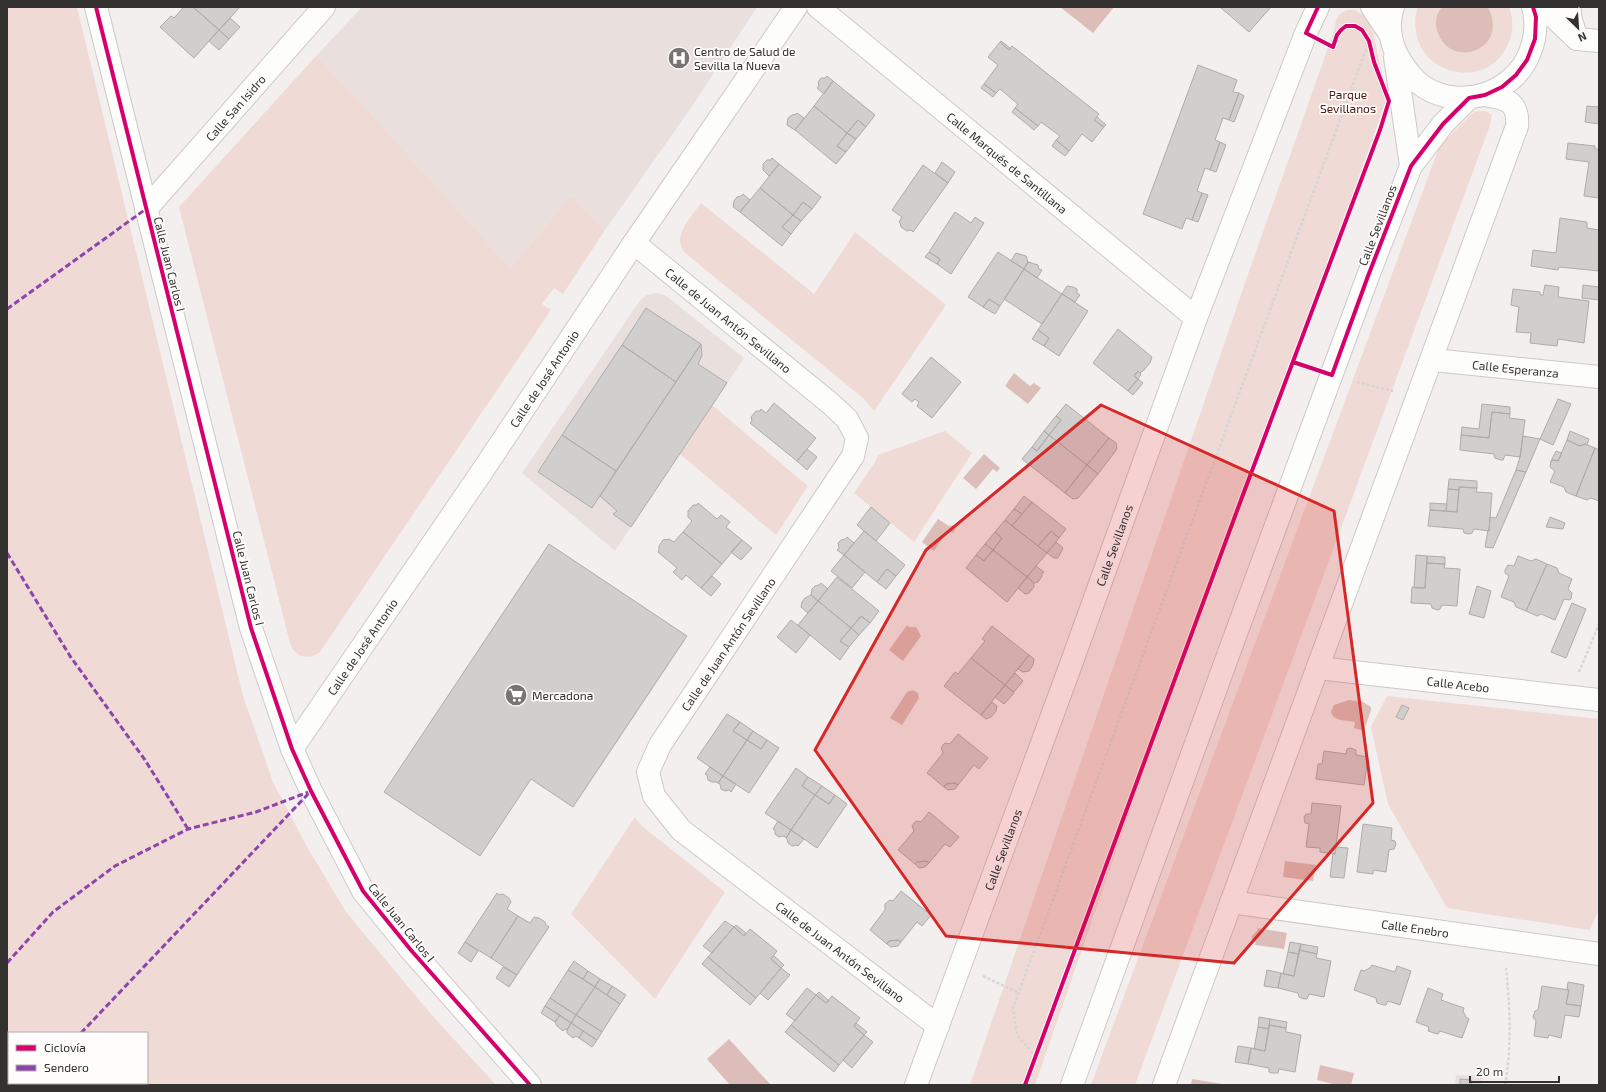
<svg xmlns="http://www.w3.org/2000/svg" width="1606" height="1092" viewBox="0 0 1606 1092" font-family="'Exo 2',sans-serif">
  <rect width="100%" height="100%" fill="#f3efee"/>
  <path fill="#e9e0de" d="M362,7h395l-66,101 -86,122 -34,-35 -60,73 -194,-213z
    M658,293l7,2 79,63 -129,193 -93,-78 119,-174 6,-4z
    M1456,1075l27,1 -2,9h-26z"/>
  <path fill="#efdad5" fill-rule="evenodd" d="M7,7h70l166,689 30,86 33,63 40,67 83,100 67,73h-489zM9,1033h138v50h-138z
    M1418,7h24l-3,3 41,38c14,-11 16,-25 8,-41h21c9,22 -1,50 -23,61 -26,13 -62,-2 -69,-31 -2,-10 -3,-20 1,-30z
    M1348,10h7l8,5 5,6 5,11 14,66 -94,264 -77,201 -181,522h-65l275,-802 90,-255c0,-9 4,-16 13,-18z
    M317,55l194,213 60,-73 34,35 -42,64 -9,-6 -12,16 9,6 -231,342c-11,9 -26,5 -30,-9l-111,-436z
    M1479,111h6l7,4 -3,13 -354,957h-44l349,-940 34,-33z
    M701,203l113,91 41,-62 91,73 -72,106 -11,-13 -178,-145c-14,-17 6,-35 16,-50z
    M712,405l96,81 -32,49 -96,-81z
    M945,431l27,22 -58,89 -60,-49 21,-31 3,-7z
    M1387,696l212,23v190l-9,21 -143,-22 -59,-104 -17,-77z
    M635,817l7,9 15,12 68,54 -70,107 -84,-85z"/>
  <path fill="#ddbdb7" d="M1060,7h54l-21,26z
    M1442,7h46c22,43 -37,63 -50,26 -4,-9 -2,-19 4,-26z
    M1014,373l16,13 4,-3 7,5 -13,16 -23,-18z
    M984,454l16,14 -3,4 -4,-3 -17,20 -13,-11z
    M938,519l11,7 5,-1 2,3 -3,5 -5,-3 -14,21 -12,-9z
    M907,625l2,2h7l5,9 -18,25 -14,-11z
    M913,690l5,3 1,5 -17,27 -12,-7 17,-26z
    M1349,700l14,2 8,5v3l-7,21 -10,-3 1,-6c-9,-2 -21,0 -24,-10l3,-7z
    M1285,861l31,4 -3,16 -30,-4z
    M1258,928l29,5 -3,16 -29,-4 1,-3 -4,-2v-4l5,-5z
    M729,1039l41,45v1h-40l-23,-26z
    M1320,1065l34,8 -3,12h-14l-20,-5z
    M1192,1079l36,6h-37z"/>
  <path fill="#d1cfce" stroke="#aeabab" d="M184,7h9l26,23 -25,28 -34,-31 11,-11 3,2z
    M193,7h47l-21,23z
    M1220,7h51l-22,25z
    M230,18l10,9 -11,12 -10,-9z
    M219,30l10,9 -10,11 -10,-9z
    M1001,41l9,7 -1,2 -9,-8z
    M1000,42l9,8 3,-4 87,68 -5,6 10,7 -12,15 -10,-8 -13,17 -13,-11 4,-4 -19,-14 -3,4 -23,-18 3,-4 -18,-15 -4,4 -12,-9 14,-19 -10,-8z
    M1198,65l39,15 -4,12 6,1 -10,27 -6,-2 -8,22 5,2 -10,28 -5,-2 -8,23 5,2 -10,27 -6,-2 -4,11 -39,-15z
    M827,76l6,5 -9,13 -7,-6 2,-2 -1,-4 3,-4h4z
    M833,81l42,34 -9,12 -8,-7 -11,13 -33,-27z
    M984,84l12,9 -3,4 -12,-9z
    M1239,93l5,3 -10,26 -5,-2z
    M1599,103v21l-14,-2 2,-16 11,1z
    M814,106l33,27 -10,13 9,6 -10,12 -41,-34z
    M1015,108l23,18 -4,4 -22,-18z
    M797,113l7,5 -9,12 -8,-5 1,-7 4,-3 4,-1z
    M1097,117l9,8 -2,2 -10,-7z
    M858,120l8,7 -10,12 -9,-6z
    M847,133l9,6 -10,13 -9,-6z
    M1056,140l13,11 -4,5 -13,-10z
    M1220,142l6,3 -10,27 -6,-2z
    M1568,143l27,3v3h4v49l-15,-2 5,-34 -23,-3z
    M772,158l7,6 -10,12 -6,-6v-6l4,-4h4z
    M942,162l13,10 -7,11 -13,-10z
    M779,164l42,33 -9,12 -9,-7 -10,13 -33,-27z
    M923,165l25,18 -35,49 -2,-2 -4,1 -6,-4 -1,-4 -1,-1 3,-5 -10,-7z
    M760,188l33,27 -11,12 9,7 -9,12 -42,-34z
    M1202,193l6,2 -10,27 -6,-2z
    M743,194l7,6 -10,12 -7,-5 1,-6 3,-4 4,-1z
    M803,202l9,7 -11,12 -8,-6z
    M955,212l16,11 4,-6 9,6 -33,51 -14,-10 3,-5 -11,-7z
    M793,215l8,6 -10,13 -9,-7z
    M1560,218l27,4v6l12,2v41l-40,-4 -1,3 -27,-4 2,-16 23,3z
    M929,252l11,7 -3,5 -12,-7z
    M998,252l26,17 -24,37 -11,-7 -6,8 -15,-10z
    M1016,253l10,3 2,6 -4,7 -13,-8z
    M1028,262l10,3 1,4 3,1 -5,8 -13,-9z
    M1024,269l38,25 -20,30 -38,-25z
    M1545,285l14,2 -1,10 31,4 -5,42 -26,-4 -1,7 -27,-3 1,-10 -15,-1 3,-25 -8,-2 2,-16 27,3v3h3z
    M1583,285l16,2v13l-17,-2z
    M1067,286l6,1 4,2v4l3,2 -5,7 -13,-8z
    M1062,294l26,17 -29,45 -15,-10 5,-8 -11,-8z
    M989,299l11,7 -5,8 -12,-7z
    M646,308l55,36 -25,38 -54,-37z
    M1118,329l34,28 -2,6 -6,7 -4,3 -2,-2 -4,5 4,3 -10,12 -35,-28z
    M1038,330l11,8 -5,8 -12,-7z
    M701,344l1,11 -4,9 29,19 -96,144 -18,-13 4,-3 -17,-15z
    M622,345l54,37 -60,89 -54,-36z
    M931,357l30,25 -29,36 -15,-12 2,-4 -4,-3 -3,3 -10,-8z
    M1138,371l3,3 -3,5 -4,-3z
    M1138,379l5,4 -10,12 -5,-4z
    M1558,399l13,5 -18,41 -13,-6z
    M774,403l42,35 -19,23 -47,-38 2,-2 -1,-4 5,-6h4l1,-2 5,4z
    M1066,404l43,34 -22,27 -38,-30 12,-15 -5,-4z
    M1482,404l28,3v7l-18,-2 -3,26 -28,-3 1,-8 17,2z
    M1492,412l18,2 -1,4 16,2 -5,37 -15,-2 -2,5h-2l-6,-2 -1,-4 -34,-4 1,-15 28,3z
    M1056,416l5,4 -12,15 -5,-4z
    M1044,431l5,4 -12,16 -5,-4z
    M1570,431l19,8 -2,6 -2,-1 -5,2 -13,-6z
    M562,435l54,36 -24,37 -54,-36z
    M1049,435l38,30 -22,28 -43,-34 10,-12 5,4z
    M1523,436l17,3 -14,33 -10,-2 4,-13z
    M1109,438l7,5 1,6 -19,25 -11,-9z
    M1567,440l13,6 5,-2 10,4 -19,48 -10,-4 -2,-5 -14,-5 5,-11 -5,-4 1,-6 2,-1 5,1z
    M1595,448l4,2v51l-8,-3 -4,2 -11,-4z
    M807,449l10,8 -10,13 -10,-9z
    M1556,451l6,2 -4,8 -5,-1 -2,1z
    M1087,465l11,9 -20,24 -5,1 -8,-6z
    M1516,470l10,2 -33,76 -8,-1 3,-17 1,1 1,-14 6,1z
    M1449,479l28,2v7l-18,-1v3l-11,-1z
    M1459,487l18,1 -1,4 16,1 -3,38 -15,-2 -2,4 -3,1 -5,-1 -1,-4 -35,-3 2,-16 27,2z
    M1448,489l11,1 -2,22 -11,-1z
    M1024,496l8,6 -10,12 -8,-5z
    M1032,502l34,27 -7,9 -8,-7 -13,15 -26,-20z
    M698,503l19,16 4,-4 9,7 -4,5 16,13 -20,24 -39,-32 9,-11 -4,-4v-6l5,-6h4z
    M1430,503l17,1 -1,7 -16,-1z
    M871,507l19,16 -14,18 -19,-16z
    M1014,509l8,5 -10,12 -7,-6z
    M1550,517l15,6 -2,6 -17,-2z
    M1005,520l42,33 -20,24 -34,-27 9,-12 -7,-6z
    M864,531l41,34 -9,11 -9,-7 -10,13 -33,-27z
    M1051,531l8,7 -12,15 -9,-7z
    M683,532l39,32 -21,24 -15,-13 -4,5 -9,-8 4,-4 -19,-16 1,-2v-4l4,-6 6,-1 5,3z
    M995,532l7,6 -9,12 -8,-6z
    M847,537l7,6 -10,12 -7,-5 2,-2 -1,-5 3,-3 4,-1z
    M742,540l10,8 -11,12 -10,-8z
    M1056,542l7,6 -5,10h-4l-7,-5z
    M549,544l138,92 -114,171 -42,-28 -51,77 -96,-64z
    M985,544l8,6 -9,11 -8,-6z
    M993,550l34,27 -20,25 -41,-34 10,-13 8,6z
    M844,555l21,17 -13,16 -21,-17z
    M1416,555l11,1 -2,32h-11z
    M1427,556l18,1v7l-18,-1z
    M1518,556l13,5 5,-2 11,5 -21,47 -10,-4 -2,-5 -13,-5 8,-21 -4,-3v-3l3,-5 6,1z
    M1427,563l18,1 -1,4 16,1 -3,37 -15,-1 -2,4 -2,1 -6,-2 -1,-4 -20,-1 1,-16 13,1z
    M1547,564l10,4 2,5 13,6 -4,10 4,4 -1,6 -2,1 -5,-1 -9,21 -14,-6 -4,2 -11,-5z
    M1036,566l8,6 -2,1v3l-4,6 -4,1 -7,-6z
    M887,569l9,7 -10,13 -9,-7z
    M712,576l9,8 -10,12 -10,-8z
    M837,577l42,34 -9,12 -9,-7 -10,12 -33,-27z
    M1027,577l7,6v4l-5,6 -4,1 -7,-6z
    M821,583l7,6 -10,12 -7,-6 1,-6 3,-3 4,-1z
    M1477,586l14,5 -7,27 -15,-4z
    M811,595l7,6 -10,12 -7,-6 1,-5 3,-4z
    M818,601l33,27 -11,13 9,6 -9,13 -42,-35z
    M1572,603l14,6 -20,49 -15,-6z
    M861,616l9,7 -11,12 -8,-7z
    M791,620l19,15 -14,18 -19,-16z
    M992,626l37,29 -24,30 -34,-27 14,-17 -3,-2z
    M851,628l8,7 -10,12 -9,-6z
    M1029,655l5,4 -1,6 -4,6 -6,1 -5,-3z
    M971,658l34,27 -24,30 -37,-29 11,-14 3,2z
    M1015,673l8,8 -9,11 -9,-7z
    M1005,685l9,8 -10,11 -9,-7z
    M992,702l5,4 -1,5 -5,6 -5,2 -5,-4z
    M1402,705l7,3 -6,12 -7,-3z
    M727,714l13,8 -7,9 14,9 -24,36 -26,-18z
    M740,722l13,9 -6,9 -14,-9z
    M753,731l14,9 -6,9 -14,-9z
    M958,734l30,24 -9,11 -5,-4 -16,20 -3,-2 -9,1 -2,3 -17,-14 16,-20 -2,-5 2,-3 2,-2 5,1z
    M747,740l14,9 6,-9 12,8 -30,45 -26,-17z
    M1350,748l6,2v5l12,2 -4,28 -48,-6 2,-15h4l2,-13 22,3 1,-5z
    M710,767l13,9 -5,7 -2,-1h-4l-4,-2 -1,-5 -2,-1z
    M796,768l12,9 -6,9 13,9 -24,35 -26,-17z
    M723,776l13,8 -5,8 -2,-2 -4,1 -4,-2 -1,-5 -2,-1z
    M808,777l14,9 -7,9 -13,-9z
    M955,783l3,2 -3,4 -7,1 -4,-3 2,-3z
    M822,786l13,9 -6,9 -14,-9z
    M815,795l14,9 6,-9 12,9 -30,44 -26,-18z
    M1312,803l29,3 -6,48 -15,-2v-4l-14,-1 3,-23 -4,-1 -1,-6 2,-3h5z
    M929,812l30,25 -9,10 -5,-3 -16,19 -3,-2 -9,1 -2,2 -17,-14 16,-19 -2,-5 2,-3 3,-2 4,1z
    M778,821l13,9 -5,8 -2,-2 -5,1 -4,-3v-4l-2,-1z
    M1363,824l29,4 -1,12 4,1 1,3 -2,5 -5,1 -3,22 -13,-2v4l-16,-2z
    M791,830l13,9 -6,7 -1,-1 -5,1 -4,-3 -1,-4 -1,-1z
    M1336,847l12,1 -4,30 -14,-1 3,-24 2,1z
    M926,861l3,2 -4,4 -6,1 -4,-4 2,-2z
    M901,891l30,24 -9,11 -5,-4 -16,20 -3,-2 -9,1 -2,3 -17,-14 15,-20v-6l5,-4 3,1z
    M497,893l2,2 4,-1 6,4 2,4 -4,7 11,7 -27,42 -26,-16z
    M518,916l12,7 4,-6 5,1 6,4 1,3 3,2 -32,48 -26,-17z
    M725,921l9,6 -22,26 -9,-7z
    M736,925l10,8 -2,3 -10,-9z
    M734,927l10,9 6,-7 27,22 -6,8 10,9 -25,30 -48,-41z
    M898,940l3,2 -3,4 -7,1 -4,-3 2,-3z
    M465,942l13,9 -7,11 -13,-9z
    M1290,942l11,2 -2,10 -11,-2z
    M1301,944l17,3 -1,7 -18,-4z
    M1299,950l18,4 -1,4 15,3 -7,36 -15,-3 -2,5h-3l-5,-2 -1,-4 -20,-5 3,-15 13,3z
    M1288,952l11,2 -5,22 -11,-2z
    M774,956l10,9 -3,3 -10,-9z
    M708,957l48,41 -6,7 -48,-41z
    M574,961l14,10 -5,8 -15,-9z
    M1372,965l23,7 2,-6 14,5 -11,34 -12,-4 -2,4h-2l-7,-2 -1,-5 -22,-8 7,-20 3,1 6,-3z
    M503,967l14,8 -8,12 -13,-9z
    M781,968l9,7 -22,25 -8,-7z
    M568,970l27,17 -19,28 -26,-17z
    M1267,970l14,3 -3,15 -14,-2z
    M588,971l12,8 -5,8 -12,-8z
    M600,979l12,7 -5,9 -12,-8z
    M1568,982l16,3 -3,21 -15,-2 3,-14h-2z
    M612,986l14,9 -6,9 -13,-9z
    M1542,986l27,4 -3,14 15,2 -2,11 -14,-2 -4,23 -12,-3 -1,3 -14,-2 2,-15 -3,-4 2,-6 3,-1z
    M595,987l25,17 -18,28 -26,-17z
    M807,988l9,7 -21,26 -9,-7z
    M1428,988l15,6 -2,6 23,8 -1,3 3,6 3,2 -7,19 -22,-7 -2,3h-1l-9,-3 1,-4 -13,-5z
    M819,992l10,9 -3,2 -10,-8z
    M816,995l10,8 6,-7 28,22 -6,8 10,9 -25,30 -48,-40z
    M550,998l26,17 -5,8 -26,-17z
    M545,1006l15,9 -5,7 -14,-9z
    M560,1015l11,8 -4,7 -2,-1 -2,2 -6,-5 -2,-4z
    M576,1015l26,17 -5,8 -26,-17z
    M1259,1017l11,2 -1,10 -11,-2z
    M1270,1019l17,3 -1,6 -17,-3z
    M571,1023l12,8 -4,7 -3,-2 -3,2 -6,-5v-3z
    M856,1023l11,9 -3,3 -10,-9z
    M791,1025l48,40 -5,7 -49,-40z
    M1269,1025l17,3v4l15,3 -6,37 -16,-3 -1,4h-6l-3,-1v-4l-21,-4 3,-16 14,3z
    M1258,1027l11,2 -4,22 -11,-2z
    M583,1031l14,9 -5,7 -13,-9z
    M864,1035l9,7 -21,26 -9,-8z
    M1238,1046l13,2 -3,16 -13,-2z
    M1460,1079l11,1v5h-11z"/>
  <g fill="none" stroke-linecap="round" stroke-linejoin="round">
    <g stroke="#cccac9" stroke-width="24">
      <g id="minor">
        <path d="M96,7l155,621 41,121 19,42 52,100 47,58 120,136"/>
        <path id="s1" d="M818,7l378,311"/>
        <path d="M1372,7l18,27"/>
        <path d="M1543,7l34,32 22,2"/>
        <path d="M1570,7v10l7,22"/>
        <path id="s2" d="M146,209l178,-202"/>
        <path id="s3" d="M634,243l197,161 16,15 10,19 -4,18 -193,289 -12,27 6,24 27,34 257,196"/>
        <path id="s4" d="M1433,360l166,17"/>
        <path id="s5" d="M1318,668l281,32"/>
        <path id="s6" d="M292,749l189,-276 153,-230 162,-236"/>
        <path id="s7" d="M1231,902l368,52"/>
        <path id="s8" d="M916,1085l154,-418 126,-349 110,-285 12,-26"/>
        <path d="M1164,1085c116,-320 238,-638 353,-959 2,-24 -11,-28 -32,-31"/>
      </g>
    </g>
    <g stroke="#cccac9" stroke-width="24">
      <path id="secondary" d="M1393,7c-6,17 -3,37 7,53 6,10 13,20 24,27 37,24 91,6 106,-35 6,-15 7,-30 3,-45
        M1395,57l16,109
        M1072,1085l155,-427 141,-382 43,-110 32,-42 26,-26"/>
    </g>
    <path stroke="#d6d6d5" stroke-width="2.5" stroke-dasharray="3 2" stroke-linecap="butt" d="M1293,362l14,4
      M1357,382l36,9
      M1579,672l20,-48
      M983,976l36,17
      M1036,1057l-19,-22 -4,-27 353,-959
      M1505,1085c7,-39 5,-78 1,-117"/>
    <use href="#minor" stroke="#fdfdfc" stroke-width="22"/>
    <use href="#secondary" stroke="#fdfdfc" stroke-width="22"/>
    <path stroke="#8e44ad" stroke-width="3" stroke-dasharray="6 3" stroke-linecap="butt" d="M7,309l139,-100
      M7,553l63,103 75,104 43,69
      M7,963l46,-51 62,-46 73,-37 68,-17 55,-21
      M81,1033l228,-240
      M36,1085l1,-2"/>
    <g stroke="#fffcfc" stroke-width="6">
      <path id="cycleway" d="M96,7l155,621 41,121 19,42 52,100 47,58 120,136
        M1293,362l39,13 36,-99 43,-110 32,-42 26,-26 16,-3 17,-8 14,-12 11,-15 8,-21 1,-22 -3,-10
        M1025,1085l216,-585 139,-370 9,-29 -15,-39 -5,-21 -7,-11 -7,-4h-9l-5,4 -4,5 -4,12 -27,-14 12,-26"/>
    </g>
    <use href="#cycleway" stroke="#d6006c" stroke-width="4"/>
  </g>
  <path fill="#d62828" fill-opacity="0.2" stroke="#d62828" stroke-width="3" stroke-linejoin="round" d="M1101,405l233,106 39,292 -139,160 -288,-27 -131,-186 111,-200z"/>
  <defs>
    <g id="hospital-disc" transform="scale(1.15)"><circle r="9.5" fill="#777473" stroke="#fffcfc"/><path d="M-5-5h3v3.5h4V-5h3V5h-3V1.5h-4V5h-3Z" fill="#fff"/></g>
    <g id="supermarket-disc" transform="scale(1.15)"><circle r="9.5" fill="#777473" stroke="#fffcfc"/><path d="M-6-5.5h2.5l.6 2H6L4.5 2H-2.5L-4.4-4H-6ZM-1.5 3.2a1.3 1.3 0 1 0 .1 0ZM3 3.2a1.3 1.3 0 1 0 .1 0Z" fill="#fff"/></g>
  </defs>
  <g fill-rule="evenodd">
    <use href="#hospital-disc" x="679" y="58"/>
    <use href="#supermarket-disc" x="516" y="695"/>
  </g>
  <g text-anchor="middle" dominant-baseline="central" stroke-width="3.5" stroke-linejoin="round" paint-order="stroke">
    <g font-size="12" fill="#343231" stroke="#fffcfc" text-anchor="start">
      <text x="694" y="51">Centro de Salud de<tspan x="694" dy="14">Sevilla la Nueva</tspan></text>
      <text x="532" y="695">Mercadona</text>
    </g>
    <g font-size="12" fill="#4f180f" stroke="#fffcfc">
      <text x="1348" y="94">Parque<tspan x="1348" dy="14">Sevillanos</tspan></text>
    </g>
    <g font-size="12" fill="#343231" stroke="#fffcfc">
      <text stroke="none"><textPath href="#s2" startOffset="135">Calle San Isidro</textPath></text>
      <text stroke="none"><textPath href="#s1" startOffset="245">Calle Marqués de Santillana</textPath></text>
      <text transform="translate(1377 225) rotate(-69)">Calle Sevillanos</text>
      <text transform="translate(170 264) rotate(76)">Calle Juan Carlos I</text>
      <text stroke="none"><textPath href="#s3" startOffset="122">Calle de Juan Antón Sevillano</textPath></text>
      <text stroke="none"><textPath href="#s4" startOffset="83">Calle Esperanza</textPath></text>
      <text stroke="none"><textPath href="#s6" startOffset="448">Calle de José Antonio</textPath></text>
      <text stroke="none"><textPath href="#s8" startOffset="575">Calle Sevillanos</textPath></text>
      <text transform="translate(249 578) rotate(76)">Calle Juan Carlos I</text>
      <text transform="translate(728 644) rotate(-56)">Calle de Juan Antón Sevillano</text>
      <text stroke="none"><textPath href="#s6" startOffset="124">Calle de José Antonio</textPath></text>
      <text stroke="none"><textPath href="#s5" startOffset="141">Calle Acebo</textPath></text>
      <text stroke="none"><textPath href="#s8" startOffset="251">Calle Sevillanos</textPath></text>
      <text transform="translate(402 922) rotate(51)">Calle Juan Carlos I</text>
      <text stroke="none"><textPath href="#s7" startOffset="186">Calle Enebro</textPath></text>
      <text stroke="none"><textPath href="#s3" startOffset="962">Calle de Juan Antón Sevillano</textPath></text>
    </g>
  </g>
  <rect width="1606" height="1092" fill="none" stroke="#343231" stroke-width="16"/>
  <rect x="8" y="1032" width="140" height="52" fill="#fffcfc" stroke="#aeabab"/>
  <rect x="16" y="1045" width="20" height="6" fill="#d6006c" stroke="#aeabab"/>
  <text x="44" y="1052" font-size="12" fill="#343231">Ciclovía</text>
  <rect x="16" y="1065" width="20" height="6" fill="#8e44ad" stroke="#aeabab"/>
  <text x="44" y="1072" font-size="12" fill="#343231">Sendero</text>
  <g transform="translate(1578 28) rotate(155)" stroke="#fffcfc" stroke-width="3" paint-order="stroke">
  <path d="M0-3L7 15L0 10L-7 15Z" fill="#343231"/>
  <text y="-6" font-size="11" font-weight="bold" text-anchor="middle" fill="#343231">N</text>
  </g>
  <path d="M1470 1076v6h89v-6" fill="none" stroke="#343231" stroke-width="2"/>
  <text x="1476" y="1076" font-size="12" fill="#343231" stroke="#fffcfc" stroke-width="3" paint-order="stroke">20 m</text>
</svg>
